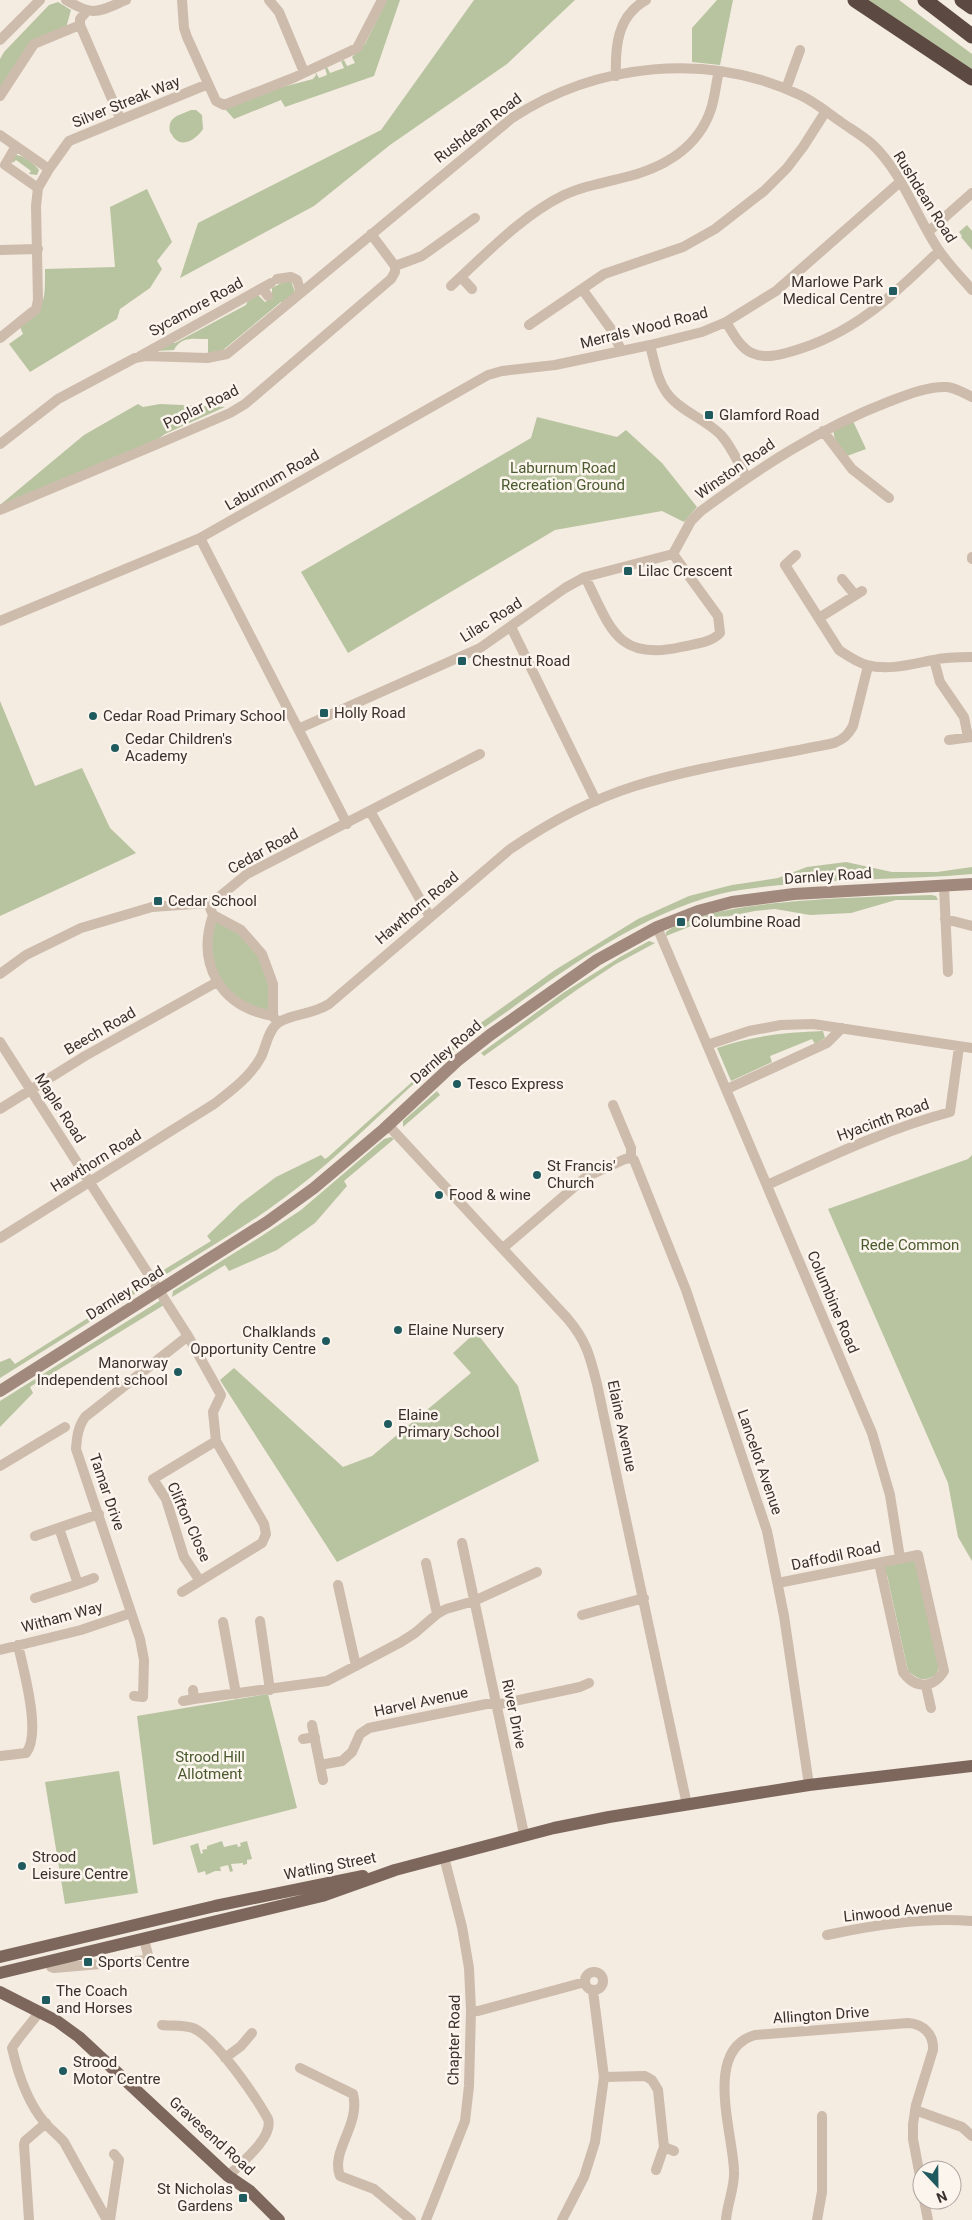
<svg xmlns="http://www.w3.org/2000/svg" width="972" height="2220" viewBox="0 0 972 2220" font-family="Roboto,sans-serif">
  <rect width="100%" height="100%" fill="#f4ebe1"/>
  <path fill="#b8c4a0" d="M387,0h13l-26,76 -89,31 -4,-7 -47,19 -9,-10 54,-21 34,-9 3,-4 -1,-4 4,7 8,-3 -2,-7 2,-1 3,6 14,-5 -3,-7 3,-1 3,6 8,-3 -3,-6 13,-13z
    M474,0h101l-68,64 -117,81 -76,61 -134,72 18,-55 183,-93z
    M717,0h16l-13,65 -28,-3v-34z
    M868,0h31l73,54v15z
    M58,2l13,8 -5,18 -31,12 -35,51v-32l4,-7 45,-47z
    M191,110h5l6,5 1,14c-5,8 -19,20 -29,9 -1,-1 -2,-4 -4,-6 -3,-16 11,-17 21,-22z
    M16,155c7,0 19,9 23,15l-2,5 -8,-1 2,-3 -15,-11 -3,3v-4z
    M147,189l25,53 -15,19 5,8 -12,19 -30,21 -3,10 -87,53 -21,-28 14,-10 -3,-7c26,-20 25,-26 25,-58l70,-2 -5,-60z
    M967,225l5,6v19l-11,-13 1,-1 -3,-4z
    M285,281h6l4,11 -12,12 -2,-2 -58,48 -15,3v-14c-15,0 -27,-3 -34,11l-20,1 15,-9 6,1 71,-38 2,-5 10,-5 7,7 7,-4v-10z
    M138,404l5,3 17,-3 65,3 -60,27 -7,5 -158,66 84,-70z
    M537,417l80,20 9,-7 36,33 35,44 -13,15 -22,-11 -107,19 -207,123 -47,-81 230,-134z
    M853,421l13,28 -19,7c-6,-8 -15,-16 -13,-26z
    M0,701l35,85 47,-18 28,60 26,25 -136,63z
    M846,862l46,10h45l35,-5v7c-67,6 -134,4 -201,12 -17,2 -34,4 -51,8 -77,20 -145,68 -208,114 -24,17 -49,34 -72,53 -44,37 -84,79 -129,116 -46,38 -97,68 -148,99l-6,-2 54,-33 -4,-5 33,-32 36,-27 45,-22 4,4 3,-2 140,-125 87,-62 83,-51 51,-23 43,-11 46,-7 29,-11z
    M931,895l5,1 2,4h-42l-45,13 -41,2 -35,-6 -20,2 -51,10 -38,15v-4c42,-34 208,-35 265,-37z
    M216,919c42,24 54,44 54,93l-21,-7 -21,-15 -13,-22 -4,-26z
    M649,941l6,2 -39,21 -38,25 -94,67 -3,-3 82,-60 57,-36z
    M823,1031l2,7 -10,6 -3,-5 -42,17 2,6 -41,19 -14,-33c36,-12 69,-16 106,-17z
    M437,1091l3,4 -37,32v-6z
    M391,1137l3,2 -50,42 3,5 -32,37 -38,27 -48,21 -4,-6 -53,32 1,-6 87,-54 41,-27 83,-71z
    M972,1155v406l-14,-24 -10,-54 -120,-274 140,-50z
    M145,1282l1,3 -2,3 -144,90v-16l10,-4 5,6z
    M161,1300l3,5 -134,82 3,6 -33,34v-26z
    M476,1332l42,54 21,75 -202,101 -117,-182 14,-12 109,99 29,-11 99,-83 -18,-20z
    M916,1559l23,109 -3,7c-13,7 -17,5 -28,-4l-21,-96h-3v-11z
    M268,1694l29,114 -144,37 -16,-129z
    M119,1771l19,122 -73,11 -20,-122z
    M222,1841l2,6 13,-3 1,3 3,-1 -1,-3 7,-2 5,18 -5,1v4l-4,1v-2l-12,1 2,7 -3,1 -2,-7 -8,2 1,4h-6l-9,4 -1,-4 -7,2 -8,-27 8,-3 3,11 2,-1 -1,-3 5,-1v-3z"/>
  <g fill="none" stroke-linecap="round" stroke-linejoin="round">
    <path stroke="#cdbbac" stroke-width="10" d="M66,0c28,17 31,12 60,0
      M182,0l2,28 3,9 29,64 8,4 69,-27 64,-30 25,-48
      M269,0l10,12 25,60
      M80,25l41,95
      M0,40l40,-40
      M616,76c-1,-29 1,-60 30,-76
      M786,89l14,-39
      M0,96l34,-52 46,-19v-6l6,-7
      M0,135l49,34
      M16,146l-11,19 33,23
      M928,232l44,-39
      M0,250l38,-1
      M395,266l27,-10 53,-38
      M461,277l11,12
      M277,279l14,-2 6,3 4,13
      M451,286c35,-32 70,-70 113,-91 18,-9 39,-12 58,-17 39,-9 76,-29 89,-69 4,-12 5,-26 8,-38
      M262,288l6,8
      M582,289l29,40 10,21
      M726,322c7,11 14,26 26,31 13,6 28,2 41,-2 63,-18 101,-57 146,-100
      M529,325l75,-51 79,-27 32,-18 49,-38 23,-23 16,-21 23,-36
      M0,338l36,-29 2,-9 -2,-94 2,-18 11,-19 20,-28 139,-57
      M650,345c5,19 8,42 24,56 14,13 33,20 47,34 11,12 18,30 26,43
      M140,356l131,-73
      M823,431l29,38 37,29
      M0,444l58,-45 77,-41 10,-2 62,2 20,-4 285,-236c85,-55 196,-67 288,-23 15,7 28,18 41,27 10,7 22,14 31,22 30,28 44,72 66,105 10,15 23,28 34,41
      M0,510l160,-67 70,-30 15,-9 146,-125 4,-7v-6l-24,-32
      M200,538l147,286
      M673,554l18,-33 10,-10c58,-43 119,-83 187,-109 18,-7 40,-16 59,-15 9,1 17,6 25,10
      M796,555l-11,10 54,85c9,6 17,12 28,15 21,6 45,-1 66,-5 13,-3 26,-3 39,-3
      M972,557v2
      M585,577c25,49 31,85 96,70 13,-3 30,-4 39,-14l-2,-17 -45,-62
      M842,579l13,16
      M819,618l43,-27
      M0,621l200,-83 288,-163 14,-4 53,-6 95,-20 52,-13 24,-10 50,-31 124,-109
      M511,627l85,174
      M934,660l6,22 24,35 4,20
      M298,729l182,-81 85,-60 20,-11 88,-23
      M949,740l23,-3
      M370,811l60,106
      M944,887l4,85
      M208,903l5,12 28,15 21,24 11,30v32l5,7
      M213,915c-17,50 8,92 60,101
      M945,919l27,7
      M657,927l215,506 18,62 10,63
      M0,974l26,-19 55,-27 71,-21 56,-4 11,-6 28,-23 233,-120
      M0,1042l188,294 33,59 -8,17 3,29 48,83 2,10 -4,9 -62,38 -16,-24 -18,-58 -13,-20 63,-38
      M707,1045l42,-14 32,-6 32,-1 159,24
      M727,1089l100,-46 15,-15
      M613,1105l18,43v10
      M0,1109l85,-53 132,-74
      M388,1125l179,193c19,22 23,38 30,66l90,421
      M767,1185c62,-28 117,-55 183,-73l9,-65
      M0,1238l214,-134c17,-13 36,-27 47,-47 5,-10 7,-27 17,-34 12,-9 34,-8 51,-19l180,-154c39,-27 81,-50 126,-64 64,-20 133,-29 199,-43 10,-4 14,-8 19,-17l15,-60
      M503,1248l83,-71 39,-18 5,-1 4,2 52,130 81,241 17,85 25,169
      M0,1466l65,-39
      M35,1536l64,-22
      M462,1543l62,291
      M426,1563l11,51
      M778,1583l140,-28 26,116c-11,18 -29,18 -41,1l-24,-109
      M78,1584l16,-6
      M338,1585l18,81
      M182,1592l18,-11
      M35,1598l43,-14 -19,-56
      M582,1615l62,-17
      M260,1621l10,69
      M223,1622l13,72
      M0,1650l81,-20 50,-17
      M926,1686l5,22
      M193,1690l1,9 133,-18 74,-39 14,-9 22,-19 9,-5 28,-8 63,-29
      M134,1696l9,1 1,-37 -4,-21 -64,-190c1,-13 2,-22 9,-32l103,-81
      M183,1701l11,-2
      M496,1705l84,-18 9,-4
      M312,1725l8,40 22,-4 10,-9 8,-18 9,-6 127,-26
      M303,1739l12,-2
      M0,1756l26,-3c16,-19 -3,-85 -8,-108
      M320,1765l3,15
      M827,1935c47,-10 97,-18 145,-14
      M49,1961l2,6 3,1 92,-8 2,-5 -4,-16
      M585 1981a9 9 0 1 1 18 0a9 9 0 1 1-18 0Z
      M471,2010l7,1 107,-29
      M40,2011c-9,13 -20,24 -28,37 6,26 15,54 33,75 6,7 13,12 19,19l43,78
      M162,2025c9,1 22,0 31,3 22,9 63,69 75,91 6,18 -27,44 -40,57
      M225,2058l16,-12 11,-13
      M300,2068l53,26c8,31 -23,57 -13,82l34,13 37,31
      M604,2077l41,-1 7,4 6,10 6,57 -8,23
      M915,2110l47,17 10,9
      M664,2147l10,4
      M924,2200l4,20
      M29,2220l-5,-75 1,-4 21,-18
      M110,2220l9,-60 -5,-6
      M426,2220l39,-99 4,-35 2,-76 -2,-42 -7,-41 -18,-70
      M562,2220l22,-43 11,-35 6,-43 3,-22 -11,-86
      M726,2220c1,-16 9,-33 8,-49 -1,-39 -31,-121 21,-136l153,-12c15,1 26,11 25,27l-17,55 -3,19v15l9,48
      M817,2220l5,-28v-76"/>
    <path stroke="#a18a7d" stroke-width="12" d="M0,1391l267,-169 47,-34 70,-59 73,-68 33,-26 107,-75 60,-33 41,-16 34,-9 62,-8 178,-10"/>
    <path stroke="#7d675c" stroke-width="12" d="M0,1957l215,-51 148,-30
      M0,1973l322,-77 73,-26 159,-42 55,-11 200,-32 163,-19
      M0,1992l57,29 22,16 149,139 22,15 29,29"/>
    <path stroke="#5c4a42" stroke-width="15" d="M855,0l117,78
      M925,0l47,36
      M962,0l10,7"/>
  </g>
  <g fill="#1f5a5e" stroke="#fbf5ee" stroke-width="2">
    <rect x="888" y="286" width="10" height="10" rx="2.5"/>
    <rect x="704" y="410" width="10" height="10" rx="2.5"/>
    <rect x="623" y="566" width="10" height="10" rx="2.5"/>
    <rect x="457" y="656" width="10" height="10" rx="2.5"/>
    <rect x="319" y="708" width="10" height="10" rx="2.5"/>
    <circle cx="93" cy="716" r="5"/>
    <circle cx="115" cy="748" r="5"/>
    <rect x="153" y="896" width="10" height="10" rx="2.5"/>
    <rect x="676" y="917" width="10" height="10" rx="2.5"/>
    <circle cx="457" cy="1084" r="5"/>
    <circle cx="537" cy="1175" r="5"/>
    <circle cx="439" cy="1195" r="5"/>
    <circle cx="398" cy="1330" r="5"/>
    <circle cx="326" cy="1341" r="5"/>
    <circle cx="178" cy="1372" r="5"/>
    <circle cx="388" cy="1424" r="5"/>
    <circle cx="22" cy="1866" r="5"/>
    <rect x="83" y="1957" width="10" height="10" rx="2.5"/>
    <rect x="41" y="1995" width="10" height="10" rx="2.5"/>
    <circle cx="63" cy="2071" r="5"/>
    <rect x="238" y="2193" width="10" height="10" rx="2.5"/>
  </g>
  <g text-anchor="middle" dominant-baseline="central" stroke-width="5" stroke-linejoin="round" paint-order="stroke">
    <g font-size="15" fill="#3b302b" stroke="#fbf5ee">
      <text transform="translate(126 102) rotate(-22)">Silver Streak Way</text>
      <text transform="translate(478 128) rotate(-37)">Rushdean Road</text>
      <text transform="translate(925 197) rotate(58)">Rushdean Road</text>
      <text transform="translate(196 307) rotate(-29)">Sycamore Road</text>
      <text transform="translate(644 328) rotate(-14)">Merrals Wood Road</text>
      <text transform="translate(201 407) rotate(-26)">Poplar Road</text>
      <text transform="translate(735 469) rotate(-35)">Winston Road</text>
      <text transform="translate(272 480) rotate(-30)">Laburnum Road</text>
      <text transform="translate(491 620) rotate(-32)">Lilac Road</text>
      <text transform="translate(263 851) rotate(-29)">Cedar Road</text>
      <text transform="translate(828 876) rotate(-4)">Darnley Road</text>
      <text transform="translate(417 908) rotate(-40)">Hawthorn Road</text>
      <text transform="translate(100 1031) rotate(-30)">Beech Road</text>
      <text transform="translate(446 1052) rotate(-41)">Darnley Road</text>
      <text transform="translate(60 1108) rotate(57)">Maple Road</text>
      <text transform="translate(883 1120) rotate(-20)">Hyacinth Road</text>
      <text transform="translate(96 1161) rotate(-32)">Hawthorn Road</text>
      <text transform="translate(125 1293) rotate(-32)">Darnley Road</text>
      <text transform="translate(833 1302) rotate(67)">Columbine Road</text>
      <text transform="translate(622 1426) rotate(78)">Elaine Avenue</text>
      <text transform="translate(760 1462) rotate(71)">Lancelot Avenue</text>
      <text transform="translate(107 1492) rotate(71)">Tamar Drive</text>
      <text transform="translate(189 1522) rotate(66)">Clifton Close</text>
      <text transform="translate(836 1556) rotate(-12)">Daffodil Road</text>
      <text transform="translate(62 1617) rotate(-15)">Witham Way</text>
      <text transform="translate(421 1702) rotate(-12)">Harvel Avenue</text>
      <text transform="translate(514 1714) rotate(78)">River Drive</text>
      <text transform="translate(330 1866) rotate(-11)">Watling Street</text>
      <text transform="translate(898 1911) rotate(-6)">Linwood Avenue</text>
      <text transform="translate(821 2015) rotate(-4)">Allington Drive</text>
      <text transform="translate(454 2040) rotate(-89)">Chapter Road</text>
      <text transform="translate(212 2136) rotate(42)">Gravesend Road</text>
    </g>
    <g font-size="15" fill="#3b302b" stroke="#fbf5ee" text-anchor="start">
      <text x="883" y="282" text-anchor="end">Marlowe Park<tspan x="883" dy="17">Medical Centre</tspan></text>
      <text x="719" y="415">Glamford Road</text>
      <text x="638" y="571">Lilac Crescent</text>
      <text x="472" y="661">Chestnut Road</text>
      <text x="334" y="713">Holly Road</text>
      <text x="103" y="716">Cedar Road Primary School</text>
      <text x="125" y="739">Cedar Children's<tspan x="125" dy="17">Academy</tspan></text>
      <text x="168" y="901">Cedar School</text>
      <text x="691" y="922">Columbine Road</text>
      <text x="467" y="1084">Tesco Express</text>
      <text x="547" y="1166">St Francis'<tspan x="547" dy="17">Church</tspan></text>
      <text x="449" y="1195">Food &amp; wine</text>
      <text x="408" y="1330">Elaine Nursery</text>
      <text x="316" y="1332" text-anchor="end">Chalklands<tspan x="316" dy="17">Opportunity Centre</tspan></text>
      <text x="168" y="1363" text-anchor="end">Manorway<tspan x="168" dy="17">Independent school</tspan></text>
      <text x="398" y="1415">Elaine<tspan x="398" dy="17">Primary School</tspan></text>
      <text x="32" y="1857">Strood<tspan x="32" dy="17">Leisure Centre</tspan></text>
      <text x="98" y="1962">Sports Centre</text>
      <text x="56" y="1991">The Coach<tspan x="56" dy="17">and Horses</tspan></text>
      <text x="73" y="2062">Strood<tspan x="73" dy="17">Motor Centre</tspan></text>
      <text x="233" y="2189" text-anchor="end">St Nicholas<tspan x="233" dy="17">Gardens</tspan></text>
    </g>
    <g font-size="15" fill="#4a5a2e" stroke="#fbf5ee">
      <text x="563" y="468">Laburnum Road<tspan x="563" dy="17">Recreation Ground</tspan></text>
      <text x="910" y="1245">Rede Common</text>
      <text x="210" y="1757">Strood Hill<tspan x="210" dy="17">Allotment</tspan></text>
    </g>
  </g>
  <g transform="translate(937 2185) rotate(158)"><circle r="24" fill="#fbf5ee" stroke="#aea6a0"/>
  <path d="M0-4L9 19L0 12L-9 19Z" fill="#1f5a5e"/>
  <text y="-8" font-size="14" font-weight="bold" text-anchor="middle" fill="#3b302b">N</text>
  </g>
</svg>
